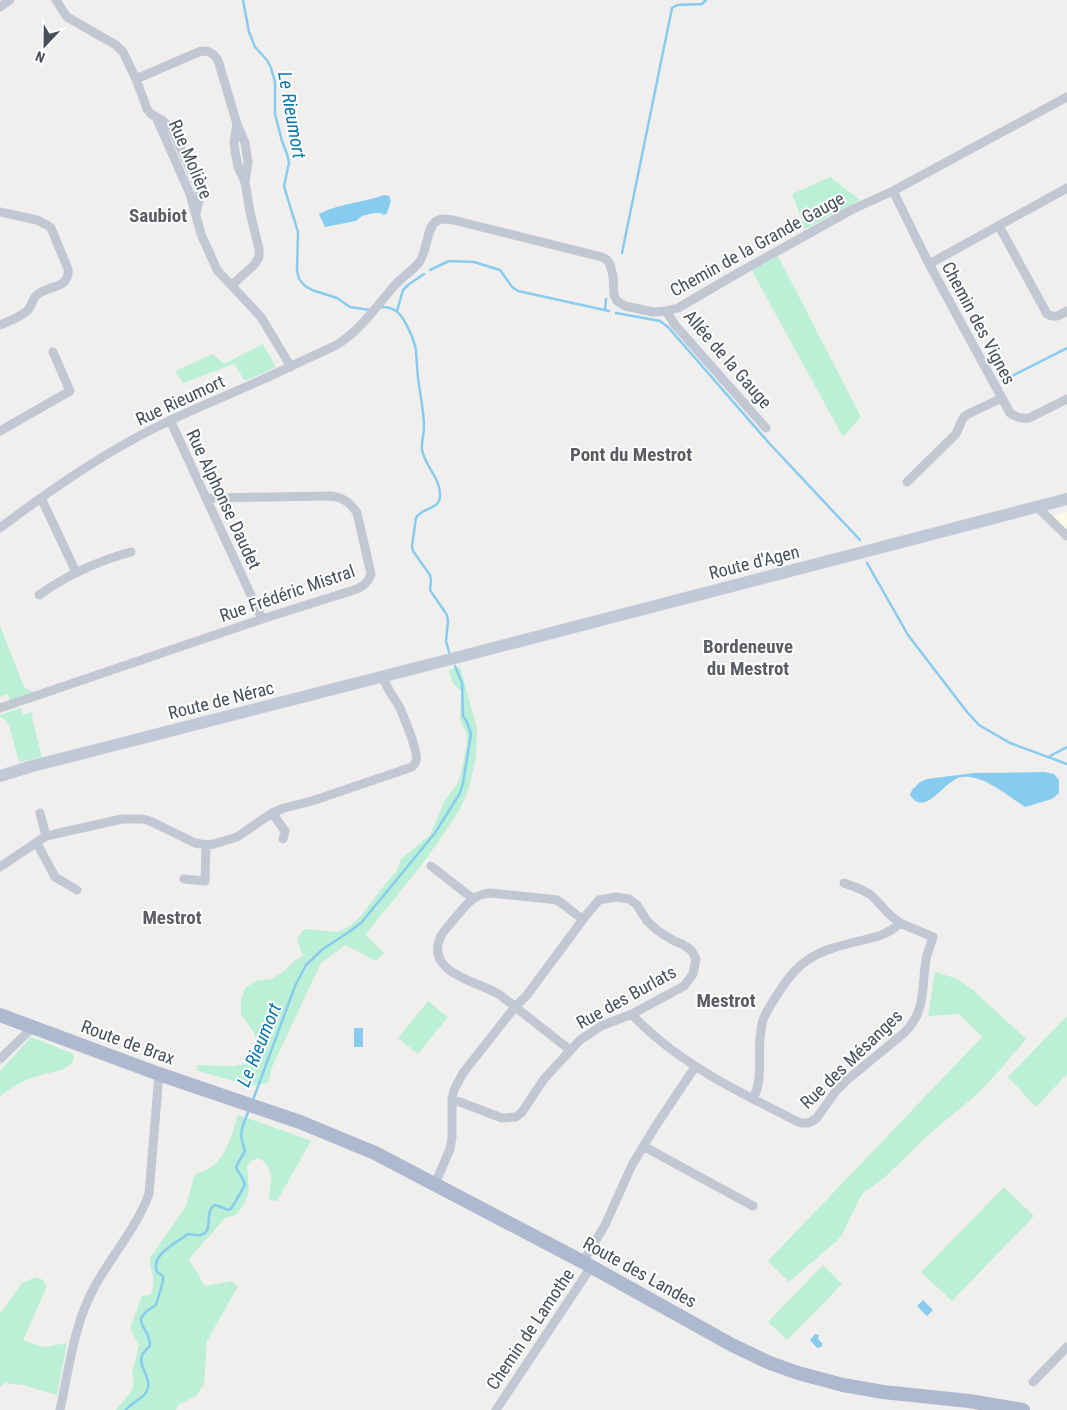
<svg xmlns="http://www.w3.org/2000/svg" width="1067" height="1410" viewBox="0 0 1067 1410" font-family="'Roboto Condensed',sans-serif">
  <rect width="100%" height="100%" fill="#f1eeee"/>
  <path fill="#fcf9e7" d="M1067,512v20l-16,-16z"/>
  <path fill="#bbf0d6" d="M830,177l30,23 -55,29 -13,-35z
    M778,256l83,161 -18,20 -91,-166z
    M263,344l13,23 -31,14 -11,-17 -51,19 -8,-12 38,-17 11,10z
    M0,625l23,60 2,3 8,4 -23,8 -2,-6 -8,3z
    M460,667l17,61 -1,29 -7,31 -9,21 -24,36 -16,22 -55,68 19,18 -8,8 -31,-16 -24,18 -49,104 -4,16 -17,3 -53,-15 -2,-6 37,1 12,-2 12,-15 -3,-16 -13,-19v-15l5,-12 10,-6 15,-2 13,-8 10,-10 9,-5 -6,-15 4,-9 4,-3 33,3 12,-6 11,-10 17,-23 19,-23 4,-11 29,-24 15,-35 12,-16 3,-7 7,-34 -1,-11 -6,-12 1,-29 -8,-7 -4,-14z
    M21,708l2,7 9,-3 1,10 9,35 -23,5 -10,-37 -3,-5 -6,-3v-2z
    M935,972l23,7 16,12 52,48 -28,33 -22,23 -49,41 -42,41 -23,17 -21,43 -52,45 -21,-21 214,-224 -23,-23 -31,2z
    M428,1001l20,16 -30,37 -20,-16z
    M1067,1016v58l-31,33 -28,-30z
    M31,1037l43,17 -1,8c-10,10 -19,9 -32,13 -14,4 -31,12 -41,22v-26z
    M238,1115l58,20 15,6 -34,60 -8,-1c1,-16 7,-34 -11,-42l-7,3 -4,6 2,25 -5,12 -8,11 -11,3 -36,41 16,27 26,-5 7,5 -31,55 -3,43 -8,12 -18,9 -2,5h-60l16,-20 2,-7 -2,-10 7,-28 -9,-17 12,-32 8,-1c8,-17 0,-20 0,-37l36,-52 9,-32c5,-2 11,-3 15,-6 17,-11 22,-35 28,-53z
    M1004,1187l30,29 -82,85 -31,-29z
    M823,1265l19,19 -55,56 -19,-18z
    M36,1277l7,3 4,6 -24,54 21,7 23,-4 -10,52 -34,-10 -18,-2 -5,4v-73l22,-31z"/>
  <path fill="#87ccee" d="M384,195l5,1 2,5 -4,12 -3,2 -4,-2h-6l-12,3 -6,5 -31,6 -6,-13c15,-9 46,-12 65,-19z
    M1045,772l9,2 5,6v13l-7,6 -27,8c-17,-11 -42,-33 -63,-30 -18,2 -36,42 -52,18l2,-5 8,-8 7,-3 47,-6z
    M354,1028h9v19h-9z
    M923,1300l10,10 -6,6 -10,-10z
    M815,1334l4,1 -1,4 4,4v3l-3,2h-2l-7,-8z"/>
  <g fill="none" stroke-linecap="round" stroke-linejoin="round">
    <path stroke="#87ccee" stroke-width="2.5" d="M243,0l6,32 6,15 12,13 4,8 4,14v32l7,27 5,13 2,9 -5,23 2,7 12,39 -1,38 2,9 6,7 7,4 25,8 13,9 20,3
      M622,253l50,-245 5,-3 25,-1 4,-4
      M430,270l19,-9 25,1 26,8 12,17 6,4 91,20
      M381,307c5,0 10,0 15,4 8,5 19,30 20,40 1,11 1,23 3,34 2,14 5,29 5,42 0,8 -3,15 -2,23 3,16 19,29 18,46 -1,15 -17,10 -24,22l-4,28 1,5 17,24 1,5 -1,10 17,25 1,6 -2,20 3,11
      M605,310l1,-11
      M397,311l6,-21 5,-5 16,-11
      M616,313l44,8 8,6 101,116 91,97
      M1002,381l65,-33
      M867,563l41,72 59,77 12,13 31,18 57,21
      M1050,756l17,-9
      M253,1100l42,-114 11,-21 17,-16 26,-17 12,-9 74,-90 25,-40 3,-10 8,-49 -4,-12 -4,-6 -1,-33 -7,-17
      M126,1410c6,-8 17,-11 21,-19 6,-12 -10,-26 -5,-35 1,-4 5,-7 8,-10 0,-22 -24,-23 6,-41l7,-24v-5l-6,-4c-7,-17 19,-29 31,-38 4,0 9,2 12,1 15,-2 3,-24 15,-30l14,5 2,-1 14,-24 -2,-6 -7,-11 2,-5 7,-12c-7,-18 -3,-24 4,-41"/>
    <path stroke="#c1c8d4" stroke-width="9" d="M56,0l11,17 49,28 7,7 13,27 11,30 4,5 12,7 9,9 27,58 1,9 -4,16
      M0,7l10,-7
      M136,79l65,-28c9,0 12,2 17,9l19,64 8,19 3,19 -3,20
      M156,117l34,77 11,40 16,36 44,47 30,50
      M893,191l36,73 81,149c7,4 11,6 19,5l38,-19
      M0,212l37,8 10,5 4,3 17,41c2,19 -17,16 -30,25 -5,3 -6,11 -10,16 -7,7 -19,11 -28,15
      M999,226l48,88c8,5 13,1 20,-3
      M929,264l138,-76
      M232,285l22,-20 5,-8v-8l-9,-37 -5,-30 -7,-15 -3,-16 -1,-9 3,-18
      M666,311l9,14 91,103
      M170,420l92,199
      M0,431l70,-40 -17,-39
      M907,482l49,-48 7,-16 5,-4 34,-16
      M41,498l35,74
      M1037,507l30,29
      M0,528c53,-40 109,-79 169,-107 45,-21 91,-39 135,-61 11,-5 23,-10 34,-16 24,-15 39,-39 58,-60 7,-8 18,-14 24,-23 7,-11 7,-32 15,-39 5,-4 11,-3 18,-2l149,37 4,2 4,5 3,12 1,19 3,6 8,5 28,6 13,-1 12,-3 53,-31 122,-68 40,-18 174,-94
      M39,595c28,-20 59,-34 92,-43
      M0,708l262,-89 95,-30c8,-4 11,-7 14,-15l-14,-61c-6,-10 -13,-15 -25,-17l-126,2
      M40,813l6,23
      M272,813l13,18 -2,8
      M37,843l18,34 22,13
      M431,866l41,32
      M0,867l46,-31 76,-17h21l7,2 45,22 11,2 8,-1 23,-7 35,-24 12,-5 28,-7 100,-34c2,-2 3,-3 4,-6 3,-9 -12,-43 -16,-53 -6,-11 -14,-20 -17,-31
      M184,879l21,2 1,-36
      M632,1014c7,9 16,16 25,24 41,35 91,58 139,83l6,2h6l8,-4 20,-28 11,-11 57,-47c23,-23 17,-44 22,-73 1,-8 5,-15 7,-23l-33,-14 -9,-7 -20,-21 -11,-6 -16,-6
      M570,1050l-70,-55c-19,-13 -75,-21 -60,-57 3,-7 10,-13 14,-19 12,-13 17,-24 36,-26l59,6 8,1 7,5 18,14
      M0,1059l33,-32
      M753,1098c10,-17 5,-40 7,-60 1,-5 1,-13 3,-18 2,-6 6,-12 9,-17 10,-16 20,-33 37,-44 14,-9 30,-13 46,-17 17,-4 32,-6 45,-19
      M643,1146l110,60
      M435,1184l15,-35 2,-12v-38l2,-9 9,-17 52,-66 12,-12 60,-81 12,-14 17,-3 13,2 8,6 10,16 11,10 16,10 8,3 9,6 5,9 -3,15 -9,12 -52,28 -31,12 -21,14 -36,39 -22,33 -6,5 -14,1 -50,-19
      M583,1262l22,-37 27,-60 23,-38 40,-60
      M1033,1382l34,-35
      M60,1410c9,-41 14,-87 35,-124 17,-31 42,-59 54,-92l10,-120
      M496,1410l95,-143"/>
    <path stroke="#c0c9d8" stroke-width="12" d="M0,776l29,-9 422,-108 616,-160"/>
    <path stroke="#adb9ce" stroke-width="14" d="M0,1015l159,59 141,48 75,31 208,109 149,83 38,18 28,10 45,12 40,7 86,9 54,9"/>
  </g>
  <g text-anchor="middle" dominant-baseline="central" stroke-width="4" stroke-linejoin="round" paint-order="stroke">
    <g font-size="18" fill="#464f5c" stroke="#fff">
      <text transform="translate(191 159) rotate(67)">Rue Molière</text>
      <text transform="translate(757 244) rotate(-29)">Chemin de la Grande Gauge</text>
      <text transform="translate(979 323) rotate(62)">Chemin des Vignes</text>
      <text transform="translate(728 359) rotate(49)">Allée de la Gauge</text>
      <text transform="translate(180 400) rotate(-25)">Rue Rieumort</text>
      <text transform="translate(224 499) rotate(65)">Rue Alphonse Daudet</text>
      <text transform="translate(754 562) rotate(-14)">Route d'Agen</text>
      <text transform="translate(287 593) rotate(-19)">Rue Frédéric Mistral</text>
      <text transform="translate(221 700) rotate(-14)">Route de Nérac</text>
      <text transform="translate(626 997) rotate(-29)">Rue des Burlats</text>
      <text transform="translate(128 1042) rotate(20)">Route de Brax</text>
      <text transform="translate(851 1059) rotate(-44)">Rue des Mésanges</text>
      <text transform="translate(640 1272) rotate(29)">Route des Landes</text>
      <text transform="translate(530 1329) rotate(-56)">Chemin de Lamothe</text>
    </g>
    <g font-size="19" font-style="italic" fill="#0876ad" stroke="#fff">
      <text transform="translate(292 115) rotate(80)">Le Rieumort</text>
      <text transform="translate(259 1045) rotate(-68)">Le Rieumort</text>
    </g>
    <g font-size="19" font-weight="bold" fill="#5a5d63" stroke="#fff">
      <text x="158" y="215">Saubiot</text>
      <text x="631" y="454">Pont du Mestrot</text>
      <text x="748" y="646">Bordeneuve<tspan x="748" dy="22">du Mestrot</tspan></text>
      <text x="172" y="917">Mestrot</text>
      <text x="726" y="1000">Mestrot</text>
    </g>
  </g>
  <g transform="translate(45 45) rotate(202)" stroke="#ffffff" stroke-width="4" paint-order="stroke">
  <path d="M0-4L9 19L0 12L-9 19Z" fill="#464f5c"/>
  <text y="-8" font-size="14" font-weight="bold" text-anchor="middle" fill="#464f5c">N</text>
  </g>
</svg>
